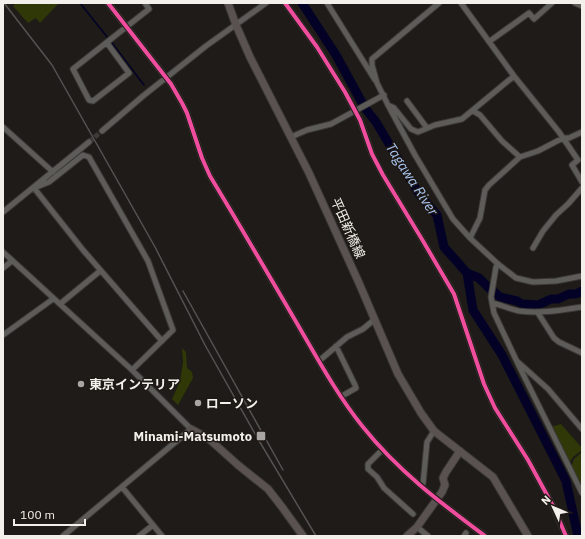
<svg xmlns="http://www.w3.org/2000/svg" width="585" height="539" viewBox="0 0 585 539" font-family="'IBM Plex Sans','Noto Sans JP',sans-serif">
  <rect width="100%" height="100%" fill="#1e1b18"/>
  <path fill="#303807" d="M16,3h43l-19,20 -4,-5 -8,5 -15,-17z
    M182,348l4,4 1,16 5,4 1,6 -15,27 -6,-6 8,-18 3,-19z
    M561,424l21,24v2l-9,7 -4,6 -18,-36z
    M582,452v38l-11,-22 3,-9z"/>
  <g fill="none" stroke-linecap="round" stroke-linejoin="round">
    <path stroke="#030226" stroke-width="1.5" d="M80,3l28,35
      M112,43l32,42"/>
    <path stroke="#030226" stroke-width="9" d="M302,3l34,52 29,53 11,14 43,72 18,21 7,32 23,26 6,37 29,45 64,126 12,55
      M467,273l12,5 10,10 11,9 17,4 5,3 16,1 13,-6h7l11,-5h7l6,-3"/>
    <path stroke="#3e3b38" stroke-width="5" stroke-dasharray="5 2.5" stroke-linecap="butt" d="M89,142l13,-11"/>
    <g stroke="#3a3836" stroke-width="7">
      <path id="minor" d="M108,3l63,81 11,19 5,10 15,45 8,18c29,48 57,96 85,144 21,36 42,75 68,107 35,44 78,76 122,109
        M285,3l32,44 28,45 15,28 12,34 11,21 40,66 31,53 30,90 11,24 33,52 25,46 13,30
        M327,3l48,77
        M439,3l-67,56v6l5,18 11,22 6,3 17,21 7,3 17,-7 27,-6 52,-43
        M461,3l53,73 45,56 19,28 -6,5 10,17
        M575,3l7,3
        M490,41l39,-28 5,6 18,-16
        M107,43l22,30 -36,28 -4,-1 -16,-31 76,-60 -4,-6
        M407,101l20,27
        M388,105l27,50 38,64 17,19 28,26 18,14 17,4 23,-1 26,-5
        M473,111l7,4 22,26 18,16
        M3,127l50,45
        M102,131l41,-35 63,-50 60,-43
        M291,137l16,-7 24,-6 53,-29
        M3,212l86,-70
        M470,238l10,-20 5,-28 4,-5 31,-28 18,-6 25,-13h6l13,-6
        M533,248l10,-17 13,-16 12,-11 14,-16
        M3,252l129,118 59,59 -128,107
        M498,264l-2,3 -5,30 3,16 25,53 63,127
        M3,268l9,-7
        M492,303c9,2 18,6 27,8 22,3 42,-1 63,-4
        M60,304l40,-33
        M538,313l16,25 5,4 23,11
        M3,335l50,-36
        M336,346l19,39 1,3 -14,8
        M319,361l28,-24 16,-8 12,-10
        M518,362l30,27 34,40
        M132,370l41,-40 -25,-69 -59,-104 -6,-2 -34,27 -15,6 49,62 79,91
        M382,450l-14,14v5l9,8 7,11 29,26
        M423,484l4,-42 7,-11
        M122,487l40,49
        M417,527l11,9
        M139,536l14,-11
        M464,536l2,-3"/>
    </g>
    <g stroke="#3a3836" stroke-width="9">
      <path id="major" d="M228,3l8,22 14,32 59,116 50,110 39,91 23,39 13,18 59,46 35,59
        M191,429l18,10 29,26 30,24 14,18 21,29
        M407,536l10,-9 25,-35 3,-7 -2,-7 3,-6 14,-21"/>
    </g>
    <use href="#minor" stroke="#5e5c59" stroke-width="5"/>
    <use href="#major" stroke="#5a5250" stroke-width="7"/>
    <path stroke="#555352" stroke-width="1.5" d="M4,3l48,62 103,182 50,98 53,94 58,97
      M183,291l100,179"/>
    <g stroke="#201a16" stroke-width="6">
      <path id="cycleway" d="M108,3l63,81 11,19 5,10 15,45 8,18c29,48 57,96 85,144 21,36 42,75 68,107 35,44 78,76 122,109
        M285,3l32,44 28,45 15,28 12,34 11,21 40,66 31,53 30,90 11,24 33,52 25,46 13,30"/>
    </g>
    <use href="#cycleway" stroke="#ef4d9e" stroke-width="4"/>
  </g>
  <g fill="#a8a5a2" stroke="#201a16" stroke-width="1.5">
    <circle cx="81" cy="384" r="4"/>
    <circle cx="198" cy="403" r="4"/>
    <rect x="256" y="431" width="10" height="10" rx="2"/>
  </g>
  <g text-anchor="middle" dominant-baseline="central" stroke-width="3" stroke-linejoin="round" paint-order="stroke">
    <g font-size="13" fill="#f3f0ec" stroke="#201a16">
      <text transform="translate(348 228) rotate(66)">平田新橋線</text>
    </g>
    <g font-size="13" font-weight="bold" fill="#f3f0ec" stroke="#201a16" text-anchor="start">
      <text x="89" y="384">東京インテリア</text>
      <text x="206" y="403">ローソン</text>
      <text x="252" y="436" text-anchor="end">Minami-Matsumoto</text>
    </g>
    <g font-size="14" font-style="italic" fill="#accaf7" stroke="#201a16">
      <text transform="translate(412 179) rotate(57)">Tagawa River</text>
    </g>
  </g>
  <rect width="585" height="539" fill="none" stroke="#f3f0ec" stroke-width="8"/>
  <g transform="translate(553 507) rotate(314)" stroke="#201a16" stroke-width="3" paint-order="stroke">
  <path d="M0-3L7 15L0 10L-7 15Z" fill="#f3f0ec"/>
  <text y="-6" font-size="11" font-weight="bold" text-anchor="middle" fill="#f3f0ec">N</text>
  </g>
  <path d="M14 519v6h71v-6" fill="none" stroke="#f3f0ec" stroke-width="2"/>
  <text x="20" y="519" font-size="12" fill="#f3f0ec" stroke="#201a16" stroke-width="3" paint-order="stroke">100 m</text>
</svg>
